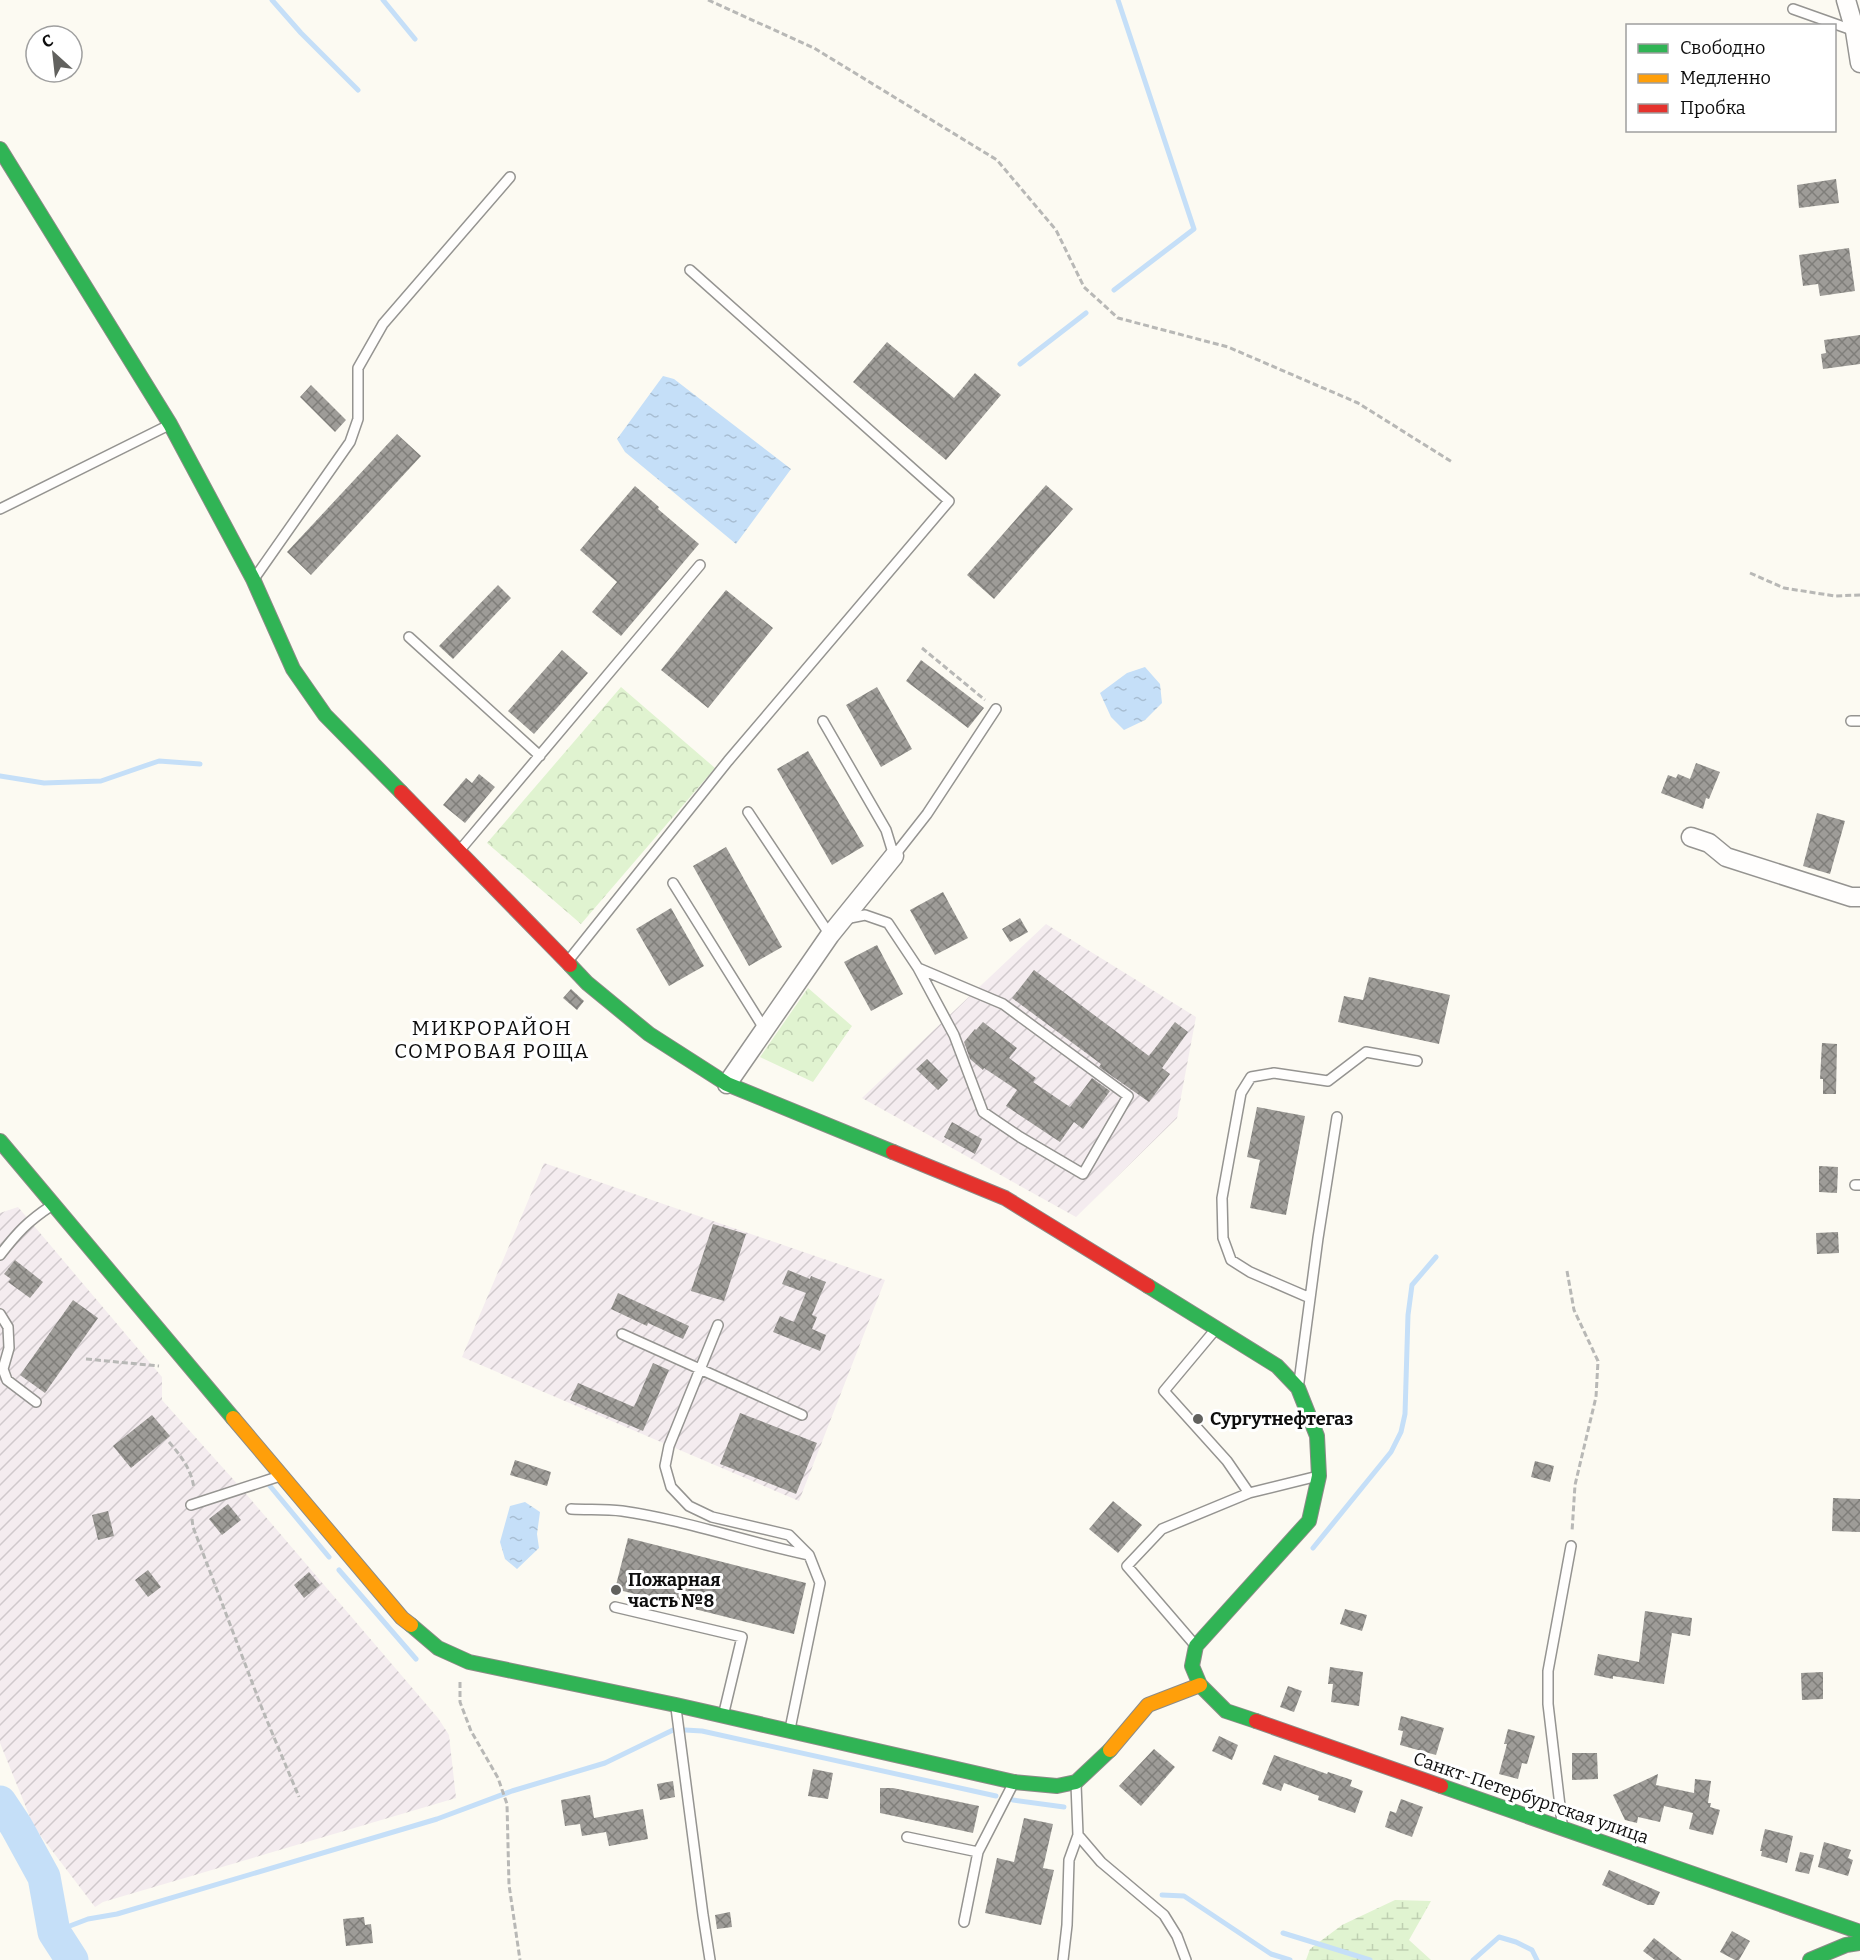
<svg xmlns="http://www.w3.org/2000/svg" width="1860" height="1960" viewBox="0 0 1860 1960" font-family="Bitter,serif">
  <defs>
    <pattern id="industrial-furrows" width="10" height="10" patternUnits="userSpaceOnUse" patternTransform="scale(1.5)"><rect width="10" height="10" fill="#f4ecef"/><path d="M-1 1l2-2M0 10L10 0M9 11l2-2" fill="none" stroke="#d0c9cc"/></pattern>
    <pattern id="wetland-marsh" width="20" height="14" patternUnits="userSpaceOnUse" patternTransform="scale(1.5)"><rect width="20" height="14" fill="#e0f3d0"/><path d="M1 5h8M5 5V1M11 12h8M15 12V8" fill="none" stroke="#bfcfb1"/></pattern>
    <pattern id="park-crowns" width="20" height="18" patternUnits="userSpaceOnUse" patternTransform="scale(1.5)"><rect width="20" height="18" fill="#e0f3d0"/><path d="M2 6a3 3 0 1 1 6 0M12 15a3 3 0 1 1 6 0" fill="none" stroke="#bfcfb1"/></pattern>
    <pattern id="water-ripples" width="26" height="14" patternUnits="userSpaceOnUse" patternTransform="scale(1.5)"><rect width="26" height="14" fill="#c5dff8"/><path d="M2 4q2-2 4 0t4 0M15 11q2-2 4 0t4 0" fill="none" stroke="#a8bed3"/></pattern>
    <pattern id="building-cross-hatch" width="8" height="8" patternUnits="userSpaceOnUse" patternTransform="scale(1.5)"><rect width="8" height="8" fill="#9e9c98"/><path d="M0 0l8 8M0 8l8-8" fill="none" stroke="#7f7e7a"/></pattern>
  </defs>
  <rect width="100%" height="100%" fill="#fcfaf2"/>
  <path fill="url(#industrial-furrows)" d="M1046,924l150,93 -19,101 -101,99 -214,-119z
    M544,1163l341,117 -86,221 -337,-144z
    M18,1207l144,170v23l79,88 197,230 11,17 7,63 -353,104 -8,5 -61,-80 -34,-84v-530z"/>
  <path fill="url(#wetland-marsh)" d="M1395,1900l36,1 -22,39 22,20h-125l4,-11 32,-24z"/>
  <path fill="url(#park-crowns)" d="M621,687l94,81 -134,156 -94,-81z
    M808,988l44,38 -39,56 -53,-25z"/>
  <path fill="url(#water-ripples)" d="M663,376l11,3 117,90 -55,75 -111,-92 -8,-13z
    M1145,667l15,17 2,19 -17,17 -21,10 -13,-13 -11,-24 27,-20z
    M525,1502l15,10 -3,22 2,14 -22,21 -12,-10 -5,-17 10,-36z"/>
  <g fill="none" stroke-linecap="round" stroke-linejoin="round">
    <path stroke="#c5dff8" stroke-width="5" d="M272,0l29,33 57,57
      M383,0l32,39
      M1114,290l80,-61 -76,-229
      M1020,364l66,-51
      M0,776l44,7 57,-2 58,-20 41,3
      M270,1486l59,71
      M1313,1548l78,-96 10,-20 4,-18 3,-99 4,-30 24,-28
      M339,1570l77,89
      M685,1730l17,1 294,65
      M1013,1800l51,7
      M1162,1895l22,1 87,58 19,6
      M54,1932l34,-13 29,-5 320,-95 75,-28 93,-28 68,-33
      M1283,1933l87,27
      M1473,1960l26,-23 17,5 16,8 5,10"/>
    <path stroke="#c5dff8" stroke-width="33" d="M0,1802l16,24 28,51 10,55 18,28"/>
  </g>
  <path fill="url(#building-cross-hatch)" d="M1836,179l3,24 -40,5 -2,-23z
    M1849,248l6,43 -35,5 -2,-12 -15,2 -4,-31z
    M1860,335v29l-37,5 -2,-15 5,-1 -2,-13z
    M887,342l67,56 21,-25 26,22 -55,65 -93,-78z
    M311,385l35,35 -11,12 -35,-35z
    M397,434l24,22 -110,119 -24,-23z
    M1046,485l27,24 -79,90 -27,-24z
    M635,486l24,21 -1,2 41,35 -78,92 -29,-24 25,-30 -37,-32z
    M498,585l13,13 -58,61 -14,-13z
    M726,590l47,38 -65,80 -47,-38z
    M562,650l26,23 -54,61 -26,-23z
    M921,660l63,48 -16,20 -62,-47z
    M877,687l35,62 -31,18 -35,-62z
    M808,751l56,95 -32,19 -55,-96z
    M1696,763l24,9 -11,27 -3,-1 -3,11 -42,-16 7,-18 8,3 2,-4 12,5z
    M479,774l16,13 -30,36 -22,-18 23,-27 6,5z
    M1817,813l28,8 -15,53 -27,-8z
    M726,847l56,100 -33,19 -56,-100z
    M943,892l25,46 -33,17 -25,-45z
    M671,908l33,58 -35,20 -33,-57z
    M1020,918l8,14 -18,10 -8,-13z
    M877,945l26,49 -32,17 -27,-49z
    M1034,970l115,86 26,-34 13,10 -26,36 8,6 -21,28 -50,-35 2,-3 -89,-66z
    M1369,977l81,18 -11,49 -101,-22 6,-26 19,4z
    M571,989l13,12 -7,9 -14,-12z
    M983,1022l34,26 -8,10 27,20 -3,4 37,25 22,-29 18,13 -27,38 -9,-7 -14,20 -54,-36 11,-16 -33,-22 -1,2 -13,-11 -6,-17 11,-13 1,1z
    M1822,1043l15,1 -1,50h-13v-15h-3z
    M927,1059l21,21 -10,10 -22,-21z
    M1257,1107l48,9 -19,99 -36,-7 10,-48 -13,-3z
    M952,1122l30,17 -7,15 -31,-17z
    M1819,1166l19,1 -1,26 -18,-1z
    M713,1224l33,10 -22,67 -33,-10z
    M1838,1232l1,21 -22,1 -1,-21z
    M15,1260l28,22 -13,16 -22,-16 3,-3 -7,-5z
    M788,1270l22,9 1,-3 15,6 -14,33 5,2 -5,12 14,6 -6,16 -47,-19 7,-16 14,6 12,-29 -24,-9z
    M618,1293l71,33 -6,13 -35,-16 -1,3 -36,-17z
    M73,1300l25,18 -53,75 -25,-18z
    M653,1363l16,7 -26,61 -73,-31 8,-17 56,24z
    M740,1413l77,30 -21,51 -76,-30z
    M152,1415l18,21 -39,32 -18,-22z
    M515,1460l36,12 -4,14 -37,-11z
    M1535,1461l19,5 -4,16 -19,-5z
    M1833,1498l27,1v33l-28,-1z
    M1113,1501l29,24 -24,28 -29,-24z
    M228,1504l13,16 -19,15 -13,-16z
    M108,1511l6,25 -16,4 -6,-25z
    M628,1538l178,45 -12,51 -179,-45z
    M148,1570l13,17 -13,10 -13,-17z
    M309,1572l11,13 -16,13 -10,-13z
    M1345,1609l22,6 -5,16 -22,-7z
    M1645,1611l47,7 -2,18 -18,-3 -8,51 -51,-8v3l-19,-4 4,-21 41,8z
    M1330,1667l33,5 -4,34 -28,-4 2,-18h-5z
    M1823,1672v27l-21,1 -1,-27z
    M1288,1686l14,5 -8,21 -14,-5z
    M1401,1716l43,12 -8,27 -36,-10 3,-14 -5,-1z
    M1508,1729l27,7 -8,28 -5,-1 -4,16 -19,-5 8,-30h-3z
    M1219,1736l19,9 -6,15 -20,-9z
    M1154,1749l21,18 -34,39 -22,-20z
    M1572,1753h25l1,26 -26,1z
    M1274,1755l53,19 1,-2 24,8 -2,6 13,5 -8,22 -37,-13 1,-4 -35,-13 -3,8 -19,-7z
    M813,1769l20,4 -5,26 -20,-3z
    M1658,1774l-2,11 38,8 1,-14 16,2 -3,22h3l-1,4 10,3 -7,25 -24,-6 4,-16 -29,-7 -4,16 -22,-5 -1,6 -12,-3 -12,-25z
    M673,1781l2,16 -15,3 -3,-16z
    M880,1788h13l86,18 -6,27 -93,-20z
    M590,1795l4,23 49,-9 5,30 -39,7 -3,-14 -24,4 -2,-12 -15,2 -4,-26z
    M1401,1799l22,8 -11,30 -27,-10 5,-16 6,2z
    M1024,1818l29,6 -10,44 11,2 -13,55 -56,-12 12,-55 17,4z
    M1765,1829l28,7 -6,27 -26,-7 1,-5h-2z
    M1824,1842l27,8 -3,8 5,2 -5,16 -30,-9z
    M1800,1852l14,3 -5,19 -14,-3z
    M1609,1870l51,22 -6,13h-6l-46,-20z
    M730,1912l2,15 -15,2 -2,-14z
    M364,1917l1,8 6,-1 2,19 -27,3 -3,-27z
    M1732,1931l18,10 -11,19h-4l-15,-8z
    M1654,1938l28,22h-27l-12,-9z"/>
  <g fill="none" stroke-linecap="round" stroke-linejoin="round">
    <g stroke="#959491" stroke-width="12">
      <path id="lane" d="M1793,9l62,22
        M0,509l167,-83
        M256,576l94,-134 8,-23v-51l25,-44 127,-147
        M409,637l131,119
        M823,721l63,109 8,26
        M1851,721h9
        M748,812l82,123
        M460,850l240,-285
        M894,856l33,-42 69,-105
        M673,883l92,147
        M845,919l20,-4 23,8 30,45 85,36 125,92 -45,78 -63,-37 -37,-25 -29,-77 -36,-67
        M568,961l160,-200 221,-260 -259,-231
        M1855,1185h5
        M0,1255c17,-22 28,-34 51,-49
        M1310,1298l-60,-26 -19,-12 -8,-22 -1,-40 19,-105 10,-16 23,-4 54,8 38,-29 51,9
        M0,1314l8,13 1,21 -6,21 4,11 29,22
        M718,1325l-49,121 -4,20 6,21 18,19 23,11 77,18 20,20 11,28 -30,146
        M1215,1330l-51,61 63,70 22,32 65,-16
        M622,1334l180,81
        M1299,1382l19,-144 19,-121
        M191,1505l86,-28
        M571,1509c17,1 34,0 51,2 63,9 124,31 187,44
        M615,1607l127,30 -18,75
        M1195,1645l-68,-79 35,-37 87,-36
        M676,1708l27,207 7,45
        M1076,1784l2,51 23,27 63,53 13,21 9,24
        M1562,1823l-14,-119v-33l23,-125
        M907,1837l71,15
        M964,1922l14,-70 35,-68
        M1063,1960l4,-35 2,-65 9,-25"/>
    </g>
    <g stroke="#959491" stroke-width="21">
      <path id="street" d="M1846,0l9,31 5,32
        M1691,837l18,6 17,14 125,40h9
        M727,1084l103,-149 64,-79"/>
    </g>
    <g stroke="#8c8b87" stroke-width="16">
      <path id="fast" d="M0,149l170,275 83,155 40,90 32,46 76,77
        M570,965l17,18 62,51 78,50 166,68
        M0,1141l233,277
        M1148,1286l129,80 21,22 19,48 2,40 -10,45 -113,125 -4,20 8,19 26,26 30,10
        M411,1625l27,23 31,14 207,43 338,77 43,4 19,-4 34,-32
        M1441,1786l419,146
        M1810,1960l36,-15 14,-2"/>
    </g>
    <g stroke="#8c8b87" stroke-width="16">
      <path id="slow" d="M233,1418l169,200 9,7
        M1110,1750l38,-45 52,-20"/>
    </g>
    <g stroke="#8c8b87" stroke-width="16">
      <path id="jam" d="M401,792l169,173
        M893,1152l112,46 143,88
        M1256,1721l185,65"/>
    </g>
    <path stroke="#b8b8b6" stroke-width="3" stroke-dasharray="6 3" stroke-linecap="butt" d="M708,0l106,48 183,112 59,70 28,57 34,31 110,29 130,56 94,59
      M1750,573l34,15 51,8 25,-1
      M922,648l63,52
      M1567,1271l7,39 24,51 -2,36 -21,88 -3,47
      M86,1359l73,7
      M169,1442c12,14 23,28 25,47
      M192,1519l1,8 70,184 36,86
      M460,1682v20l11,29 27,47 9,26 2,81 11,75"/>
    <use href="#lane" stroke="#fffefd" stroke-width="9"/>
    <use href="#street" stroke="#fffefd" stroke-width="18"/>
    <use href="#fast" stroke="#30b455" stroke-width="14"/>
    <use href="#slow" stroke="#ff9f0a" stroke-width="14"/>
    <use href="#jam" stroke="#e5322d" stroke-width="14"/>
  </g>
  <g fill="#61615e" stroke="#fff" stroke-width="2">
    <circle cx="1198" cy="1419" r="6"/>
    <circle cx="616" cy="1590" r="6"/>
  </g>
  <g text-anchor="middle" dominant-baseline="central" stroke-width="6" stroke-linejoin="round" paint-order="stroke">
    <g font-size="18" font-weight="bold" fill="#0e0e0e" stroke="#fff" text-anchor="start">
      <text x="1210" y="1419">Сургутнефтегаз</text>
      <text x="628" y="1580">Пожарная<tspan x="628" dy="21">часть №8</tspan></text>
    </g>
    <g font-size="18" fill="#0e0e0e" stroke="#fff">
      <text transform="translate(1531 1798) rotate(19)">Санкт-Петербургская улица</text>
    </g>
    <g font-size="20" letter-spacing="1.5" fill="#0e0e0e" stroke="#fff">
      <text x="492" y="1028">МИКРОРАЙОН<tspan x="492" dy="23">СОМРОВАЯ РОЩА</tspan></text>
    </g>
  </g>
  <rect x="1626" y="24" width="210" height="108" fill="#ffffff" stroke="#9f9f9f" stroke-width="1.5"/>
  <rect x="1638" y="44" width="30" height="9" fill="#30b455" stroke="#9f9f9f" stroke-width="1.5"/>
  <text x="1680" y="54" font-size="18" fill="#0e0e0e">Свободно</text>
  <rect x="1638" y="74" width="30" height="9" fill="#ff9f0a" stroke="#9f9f9f" stroke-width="1.5"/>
  <text x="1680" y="84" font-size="18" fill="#0e0e0e">Медленно</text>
  <rect x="1638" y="104" width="30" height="9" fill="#e5322d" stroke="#9f9f9f" stroke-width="1.5"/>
  <text x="1680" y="114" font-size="18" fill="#0e0e0e">Пробка</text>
  <g transform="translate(54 54) rotate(333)"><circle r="28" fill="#ffffff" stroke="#9f9f9f" stroke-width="1.5"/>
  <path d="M0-4.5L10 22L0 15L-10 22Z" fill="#61615e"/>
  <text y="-9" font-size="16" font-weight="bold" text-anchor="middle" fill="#0e0e0e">С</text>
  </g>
</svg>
